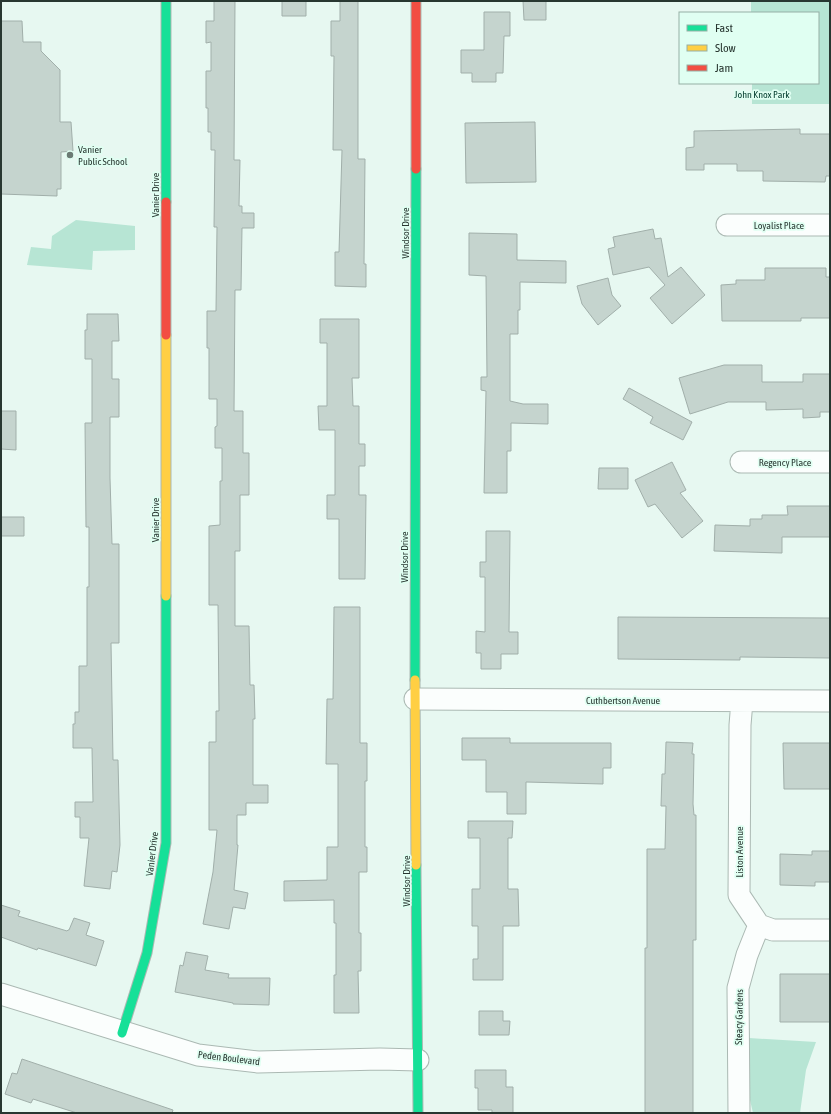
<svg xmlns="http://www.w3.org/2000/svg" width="831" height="1114" viewBox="0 0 831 1114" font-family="'Asap Condensed',sans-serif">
  <rect width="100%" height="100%" fill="#e7f8f1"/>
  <path fill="#b7e5d4" d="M751,1h79v103h-78v-21h66v-70h-67z
    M76,220l59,6v24l-42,1 -1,19 -65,-5 4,-18 20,2 1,-13z
    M749,1038l67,4 -10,28 -6,43h-47l-3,-13z"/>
  <path fill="#c5d4ce" stroke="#a1afaa" d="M214,1h21l-1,159h6l-1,46h3v7h12v15h-12l-1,62h-6l-1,121h9v42h6v42h-9v56h-5v75h14l1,59h4l1,34h-2v66h15v18h-22v12h-9v30h1l-4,45 14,3 -3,16 -12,-2 -4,22 -26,-5 10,-52 4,-42h-8v-88h7v-31h3l-1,-106h-9v-79l11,-1v-44h2v-33h-7v-21l2,-1v-27h-8v-51h-2v-37h9l1,-84h-3l1,-77h-4v-18h-3v-24h-2v-37h5v-29l-5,1v-22h8z
    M282,1h24v15h-24z
    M340,1h18v158h7l-1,105h2v23l-31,-1v-34h4l3,-102h-9l1,-94h-3v-35h9z
    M523,1h23v19h-22z
    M484,12h26v24h-6l-1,37h-7v9h-24v-9h-11v-23h23z
    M1,21h21l1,21h18v9l19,19v52h11l2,29 -12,1v37h-4v7l-56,-2z
    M535,122l1,60 -70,1 -1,-60z
    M800,129v5h30v42h-4l-1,6 -62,-1v-10h-26v-7h-33v6h-18v-22l8,-1v-16z
    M653,229l2,10 6,-1 7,39 13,-10 24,28 -33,29 -22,-26 15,-13 -16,-18 -36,8 -5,-26 7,-2 -2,-10z
    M469,233l48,1v26l49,1v22l-46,-1v28h-2v24h-8v67l13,3h25v20l-37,-1v28h-4v42h-23l2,-102 -5,-1v-13h6l-1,-101 -17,-1z
    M765,268h61v9h4v41h-29v3h-79l-1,-36 15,-1v-4h29z
    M608,278l4,17 9,11 -23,19 -16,-21 -5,-18z
    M87,314h31l1,27h-7v38h7v38h-9v61l2,66h7v99h-8l2,117h5l2,85 -3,27 -5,-1 -2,18 -26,-3 5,-48h-9v-21h-5v-15h18l-1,-54h-19v-24h2v-12h4v-46h8v-79h2v-60h-3l-1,-104h7v-64h-7v-29h2z
    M320,319h39v59h-7l1,28h6v38h6v22h-6v29h7l-1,84h-26v-60h-12v-24h8v-65h-16l-1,-24h9v-63h-7z
    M724,365h38v17h41v-8h27v38h-10v5l-17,1v-9l-37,1v-8h-38l-38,12 -11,-36z
    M629,388l63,34 -9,18 -33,-17 3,-6 -30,-18z
    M1,411h15v39l-15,-1z
    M672,462l14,28 -6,3 23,28 -21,17 -27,-34 -7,3 -13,-27z
    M599,468h29v21h-30z
    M787,506h43v31h-48v16l-68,-2 1,-26 35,1v-7h12v-4h26z
    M1,517h23v19h-23z
    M486,531h24l-1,101h9v22h-17v15h-20v-16h-5v-22l9,1v-55h-5v-15h6z
    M334,607h26v136h7v38h-2v66h2v25h-8v61h2v38h-3l1,42h-25v-38h2v-52h-2v-23l-50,1v-20l43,-1v-33h11v-83h-12l1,-65h6z
    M618,617l212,1v40l-90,-1v3l-122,-1z
    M462,738h48v5h101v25h-8v16l-77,-2v32h-19v-22h-21v-32h-24z
    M666,742l27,1 -1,11h2l-1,50 1,11h2v125h-3v173h-48v-165h2v-99h18l1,-43h-5l1,-32h3z
    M783,743h47v46h-46z
    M468,821h45l-1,17h-4v51h10l1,37h-16v54h-30v-21h5v-33h-6v-37h8v-51h-12z
    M812,851h18v31h-15v4l-35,-1v-31l32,1z
    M1,905l19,6 -2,5 49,15 1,-1h1l5,-12 16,5 -4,12 18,6 -8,25 -58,-18 -1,2 -36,-13z
    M186,952l22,4 -3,14 24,4 -1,4h42l-1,27 -36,-1v-1l-58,-11 5,-27 3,1z
    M780,974h50v48h-50z
    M479,1011h24v10h7l-1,14h-30z
    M22,1059l151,51 -1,3h-95l-44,-14 -2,4 -26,-9 7,-21 5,1z
    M475,1070h31v17h7v26h-21v-3h-14v-22h-3z"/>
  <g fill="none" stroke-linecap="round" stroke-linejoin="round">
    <g stroke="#abb9b3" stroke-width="23">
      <path id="street" d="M727,225h103
        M741,462h89
        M415,699l415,2
        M742,701l-2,24 -1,170 20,30 14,5h57
        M1,994l197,61 60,7 122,-3 38,1
        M739,1113l-1,-125 9,-33 12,-30"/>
    </g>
    <g stroke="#abb9b3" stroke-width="11">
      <path id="fast" d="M166,1v201
        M415,680l1,-511
        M416,865l2,248
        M122,1033l25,-80 19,-110v-247"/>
    </g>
    <g stroke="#abb9b3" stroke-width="11">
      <path id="slow" d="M166,335v261
        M415,680l1,185"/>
    </g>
    <g stroke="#abb9b3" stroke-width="11">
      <path id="jam" d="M416,169v-168
        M166,202v133"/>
    </g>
    <use href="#street" stroke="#fbfefd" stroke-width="21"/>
    <use href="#fast" stroke="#16e098" stroke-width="9"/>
    <use href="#slow" stroke="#ffcf43" stroke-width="9"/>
    <use href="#jam" stroke="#f24e42" stroke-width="9"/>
  </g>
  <circle fill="#6b7b74" stroke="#e0fff2" stroke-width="1.5" cx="70" cy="155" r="4"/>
  <g text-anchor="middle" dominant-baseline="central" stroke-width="3.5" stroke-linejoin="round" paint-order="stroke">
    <g font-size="10" fill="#003b2c" stroke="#e0fff2">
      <text x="762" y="94">John Knox Park</text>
    </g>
    <g font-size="10" fill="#283731" stroke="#e0fff2" text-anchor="start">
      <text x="78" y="149">Vanier<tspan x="78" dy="12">Public School</tspan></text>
    </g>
    <g font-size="10" fill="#283731" stroke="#e0fff2">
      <text transform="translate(155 195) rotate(-90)">Vanier Drive</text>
      <text x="779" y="225">Loyalist Place</text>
      <text transform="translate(405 233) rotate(-90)">Windsor Drive</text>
      <text x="785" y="462">Regency Place</text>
      <text transform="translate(155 520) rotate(-90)">Vanier Drive</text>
      <text transform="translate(404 557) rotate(-90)">Windsor Drive</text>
      <text x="623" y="700">Cuthbertson Avenue</text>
      <text transform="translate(739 852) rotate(-90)">Liston Avenue</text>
      <text transform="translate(152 854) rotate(-83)">Vanier Drive</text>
      <text transform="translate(406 881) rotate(-90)">Windsor Drive</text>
      <text transform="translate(739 1017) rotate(-89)">Steacy Gardens</text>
      <text transform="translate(229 1058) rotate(7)">Peden Boulevard</text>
    </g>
  </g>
  <rect width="831" height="1114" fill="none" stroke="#283731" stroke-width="4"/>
  <rect x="679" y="12" width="140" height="72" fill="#e0fff2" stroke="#96afa5"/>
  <rect x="687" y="25" width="20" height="6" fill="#16e098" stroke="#96afa5"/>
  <text x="715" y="32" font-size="12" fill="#283731">Fast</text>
  <rect x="687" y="45" width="20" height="6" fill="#ffcf43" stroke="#96afa5"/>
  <text x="715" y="52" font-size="12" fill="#283731">Slow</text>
  <rect x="687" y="65" width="20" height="6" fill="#f24e42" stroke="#96afa5"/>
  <text x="715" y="72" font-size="12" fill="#283731">Jam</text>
</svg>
